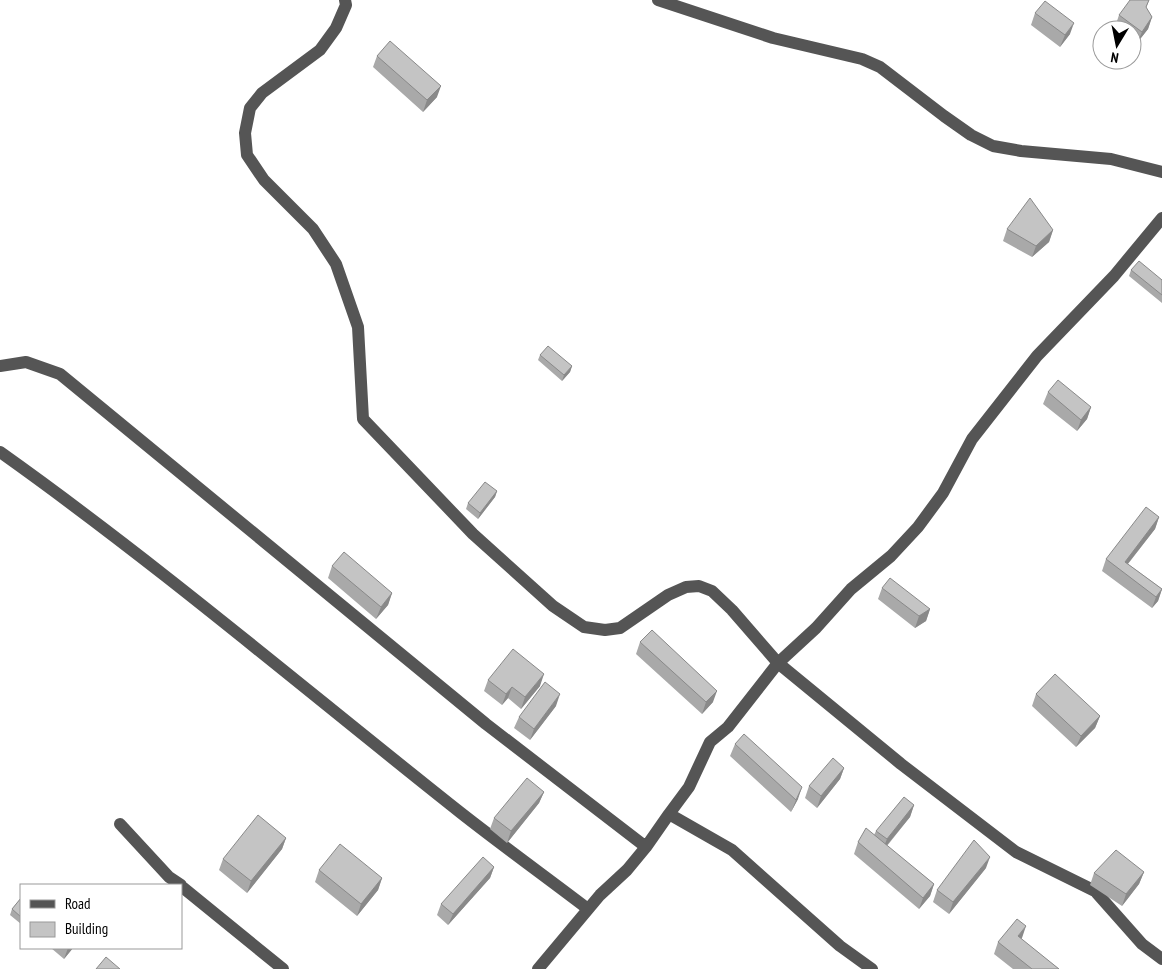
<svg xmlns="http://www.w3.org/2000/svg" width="1162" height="969" viewBox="0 0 1162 969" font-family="'PT Sans Narrow',sans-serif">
  <rect width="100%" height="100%" fill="#fff"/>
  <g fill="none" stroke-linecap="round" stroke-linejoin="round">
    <path stroke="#555" stroke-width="12" d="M345,0l1,5 -10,23 -16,22 -58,43 -12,15 -5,25 2,22 17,25 49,49 23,35 22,63 5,92 110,115 80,72 31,21 21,3 15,-2 48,-33 18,-8 13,-1 13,5 20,19 46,53 123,101 115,88 79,39 47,53 20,15
      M658,0l115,38 89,21 18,8 64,49 27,19 22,11 28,5 90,8 51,13
      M0,366l26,-4 34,12 426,350 160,123
      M0,452c159,113 308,240 461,361 42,33 85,64 127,96
      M669,814l20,-27 21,-45 18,-15 50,-64 38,-35 35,-39 40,-33 27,-29 25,-34 29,-54 65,-83 77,-80 48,-58
      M120,824l49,53 12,8
      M181,886l102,83
      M538,969l62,-74 27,-25 19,-23 23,-33 63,36 108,96 32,23"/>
  </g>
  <path fill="#a9a9a9" d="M1149,0l-3,8 6,9 -4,12 -11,14 -5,-4v-9h-13l-4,-3 4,-12z
    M1035,13l35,21 -10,13 -29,-22z
    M377,56l60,41 -14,15 -50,-45z
    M1007,229l46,1 -4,12 -17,15 -29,-16z
    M1131,270l31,10v23l-33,-27z
    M540,355l32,11 -2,6 -8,9 -24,-21z
    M1048,392l43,15 -4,12 -10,12 -34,-27z
    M497,491l-2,6 -17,22 -12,-10 2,-6z
    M1159,517l-4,12 -27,35 34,25 -4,12 -6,7 -50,-37 4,-12z
    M332,566l60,27 -4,12 -12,14 -48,-41z
    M882,588l48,21 -4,12 -11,7 -37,-29z
    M640,642l73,60 -11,12 -66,-60z
    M488,680l52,6 -19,23 -13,-11 -6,7 -18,-14z
    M1036,694l64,22 -5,12 -19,19 -44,-41z
    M556,706l-26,34 -16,-12 5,-11z
    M735,744l63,55 -7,13 -61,-56z
    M844,768l-4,11 -23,29 -12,-10 4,-12z
    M544,792l-5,11 -32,40 -17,-14 4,-11z
    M914,805l-4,12 -23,29 47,38 -4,12 -11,13 -65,-55 4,-12 16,-7 2,-4z
    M286,838l-4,11 -35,44 -28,-23 4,-11z
    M494,867l-4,11 -42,47 -11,-10 4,-11z
    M986,868l-37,46 -16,-12 4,-12z
    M319,870l63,8 -4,12 -21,26 -42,-34z
    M1144,872l-5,12 -17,22 -32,-21 4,-12z
    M21,898v26l-11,-9 2,-6z
    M1022,938l-1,1 38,30h-46l-19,-15 4,-12z
    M51,948h22l-9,11z"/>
  <path fill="#898989" d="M1152,17l-4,12 -11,14 5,-11z
    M1074,23l-4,11 -10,13 5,-12z
    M441,86l-4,11 -14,15 4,-12z
    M1053,230l-4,12 -17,15 4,-11z
    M572,366l-2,6 -8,9 2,-6z
    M1091,407l-4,12 -10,12 4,-11z
    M497,491l-2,6 -17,22 2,-6z
    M1159,517l-4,12 -33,42 3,-9z
    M1162,589l-4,12 -6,7 4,-11z
    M392,593l-4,12 -12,14 5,-12z
    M930,609l-4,12 -11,7 4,-12z
    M544,674l-4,12 -19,23 4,-12z
    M512,687l-4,11 -6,7 4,-11z
    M717,691l-4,11 -11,12 4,-12z
    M560,694l-4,12 -26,34 4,-11z
    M1100,716l-5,12 -19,19 5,-11z
    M844,768l-4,11 -23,29 4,-12z
    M802,787l-4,12 -7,13 5,-12z
    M544,792l-5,11 -32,40 4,-12z
    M914,805l-4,12 -28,34 5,-12z
    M286,838l-4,11 -35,44 4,-12z
    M990,857l-4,11 -37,46 4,-12z
    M494,867l-4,11 -42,47 5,-11z
    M1144,872l-5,12 -17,22 4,-12z
    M382,878l-4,12 -21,26 4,-12z
    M934,884l-4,12 -11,13 4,-11z
    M1026,926l-4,12 -8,10 4,-12z
    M68,948h5l-9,11z"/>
  <path fill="#c4c4c4" stroke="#898989" d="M1130,0h19l-3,7 6,10 -10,15 -23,-17z
    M1045,1l29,22 -9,12 -30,-22z
    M1111,25l8,5h-11z
    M390,41l51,45 -14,14 -50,-44z
    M1030,198l23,32 -17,16 -29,-17z
    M1139,261l23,19v15l-31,-25z
    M548,346l24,20 -8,9 -24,-20z
    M1058,380l33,27 -10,13 -33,-28z
    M485,482l12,9 -17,22 -12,-10z
    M1146,507l13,10 -34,45 37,27 -6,8 -50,-38z
    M344,552l48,41 -11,14 -49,-41z
    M890,578l40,31 -11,7 -37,-28z
    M652,630l65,61 -11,11 -66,-60z
    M513,649l31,25 -19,23 -13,-10 -6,7 -18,-14z
    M1055,674l45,42 -19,20 -45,-42z
    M545,682l15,12 -26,35 -15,-12z
    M744,734l58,53 -6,13 -61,-56z
    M833,758l11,10 -23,28 -12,-10z
    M527,778l17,14 -33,39 -17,-13z
    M904,797l10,8 -27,34 -11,-8z
    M258,815l28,23 -35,43 -28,-22z
    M866,828l68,56 -11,14 -65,-56z
    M974,840l16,17 -37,45 -16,-12z
    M340,844l42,34 -21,26 -42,-34z
    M1116,850l28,22 -18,22 -32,-21z
    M483,857l11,10 -41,47 -12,-10z
    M21,898v19l-9,-8z
    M1017,919l9,7 -8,10 41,33h-27l-34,-27z
    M106,957l14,12h-24z"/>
  <rect x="20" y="884" width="162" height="65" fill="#ffffff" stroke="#999999"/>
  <rect x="30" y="900" width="25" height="8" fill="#555555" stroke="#999999"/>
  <text x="65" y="909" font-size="15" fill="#000000">Road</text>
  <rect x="30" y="922" width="25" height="15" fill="#c4c4c4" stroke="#999999"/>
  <text x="65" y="934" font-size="15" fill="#000000">Building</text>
  <g transform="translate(1117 45) rotate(190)"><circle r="24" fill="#ffffff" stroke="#999999"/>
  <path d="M0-4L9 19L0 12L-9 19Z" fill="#000000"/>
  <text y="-8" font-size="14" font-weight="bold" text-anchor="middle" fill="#000000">N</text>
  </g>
</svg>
